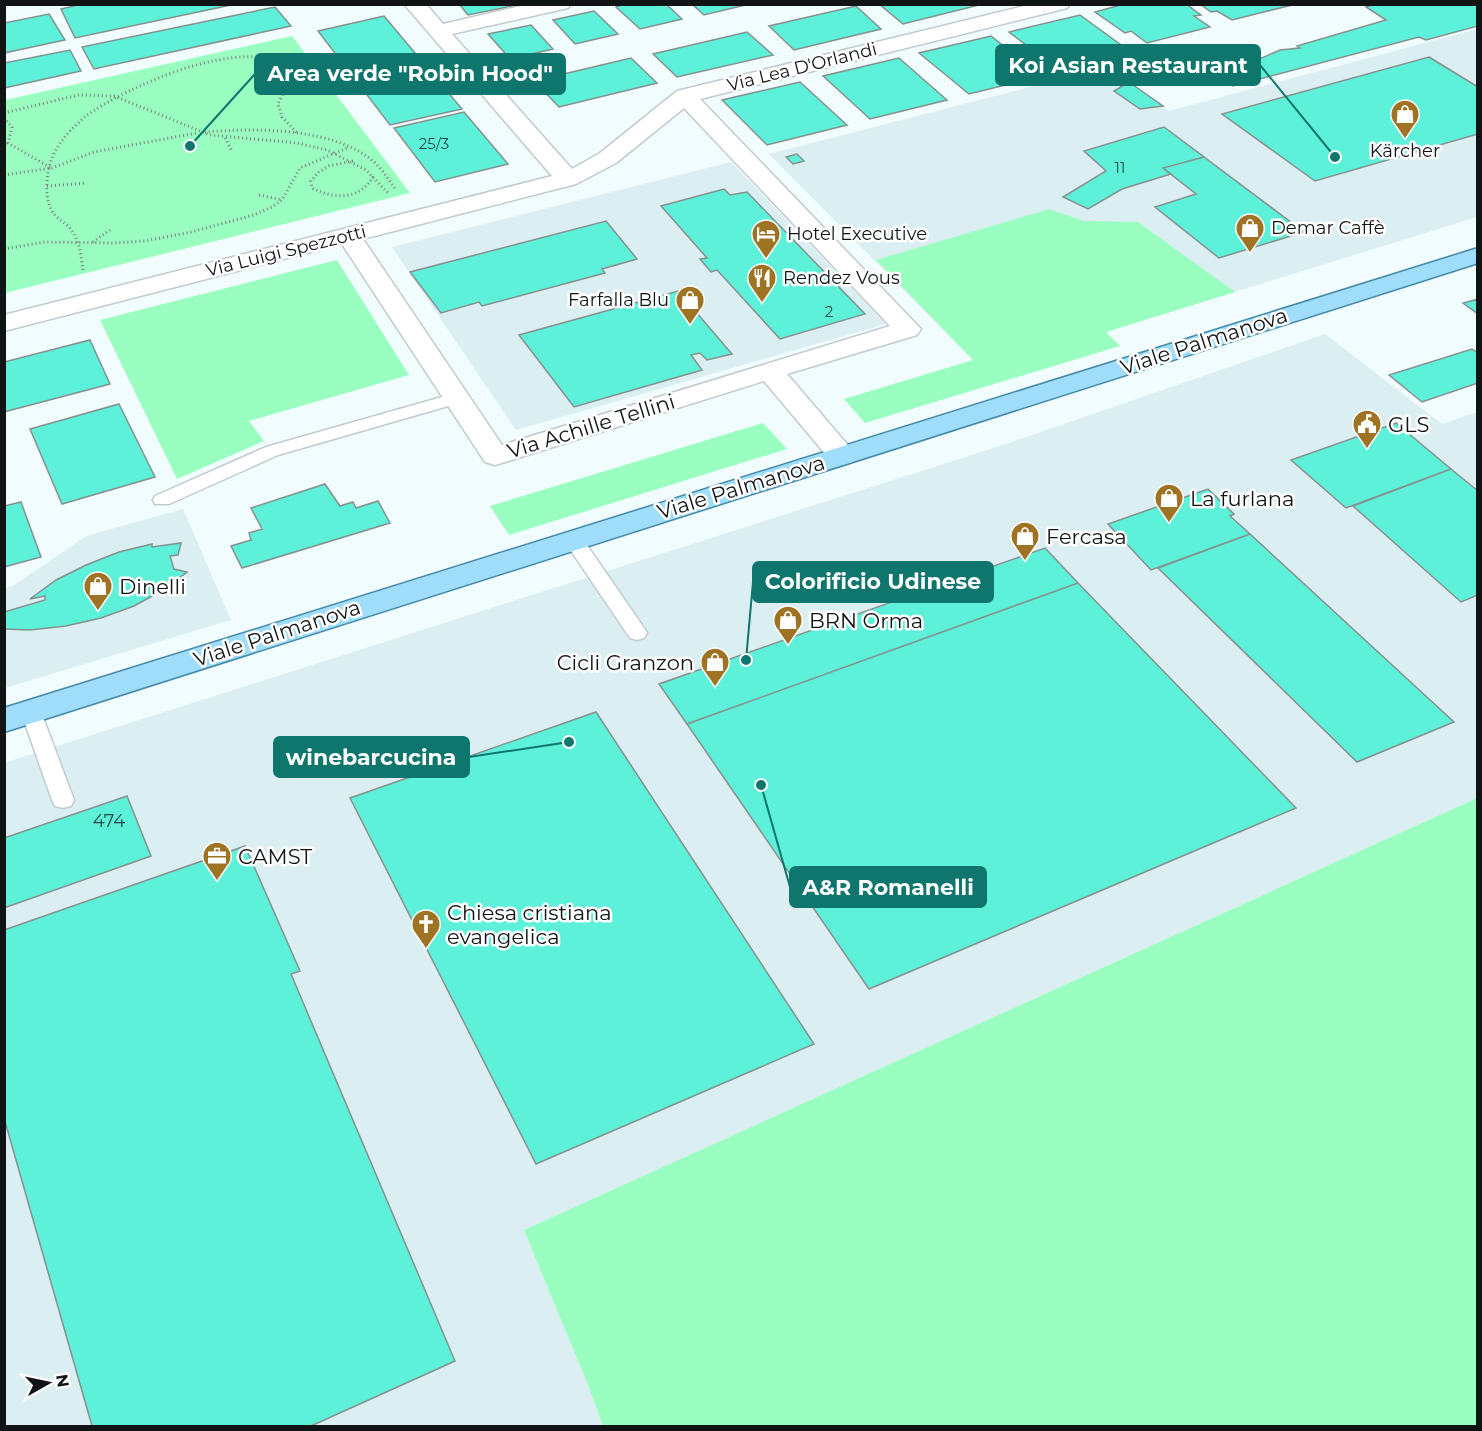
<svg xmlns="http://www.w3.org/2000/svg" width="1482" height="1431" viewBox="0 0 1482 1431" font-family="Montserrat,sans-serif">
  <rect width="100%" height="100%" fill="#f1fcfe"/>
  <path fill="#dbeff2" d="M1477,29v188l-494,153 -214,-216 339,-87 61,44z
    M731,162l155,162 -370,106 -124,-183z
    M1325,334l117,90 35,-12v386l-952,432 63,155 15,41h-598l-1,-663 993,-316z
    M183,509l48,111 -226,68v-100l8,-2 73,-50z"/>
  <path fill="#9afec1" d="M292,36l118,157 -405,100v-193z
    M1049,209l35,12 54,1 97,70 -129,40 14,14 -255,77 -21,-24 129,-39 -97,-100z
    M337,260l72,115 -160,46 15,20 -87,38 -77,-159z
    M763,423l24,26 -278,86 -19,-29z
    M1477,798v628h-874l-15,-41 -64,-155z"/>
  <path fill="#5df1da" stroke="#86908e" stroke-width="1.5" d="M82,4h154l-161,34 -14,-29z
    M459,4h53l1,2 -45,9z
    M625,4h41l16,15 -42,10 -24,-22z
    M692,4h52l1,1 -41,10z
    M879,4h104l-80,20z
    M1124,4h62l15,11 -7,1 16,11 -63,16 -16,-12 -6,2 -30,-21z
    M1200,4h91l1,1 -60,15 -15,-9 -6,1z
    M1376,4l102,1v21l-52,14 -7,-3 -186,49 -13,-10 60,-26 20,-2 -3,-2 89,-26 -20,-13z
    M856,6l25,23 -87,21 -25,-24z
    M275,7l16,19 -197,43 -12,-22z
    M594,11l24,23 -43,10 -22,-24z
    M49,14l16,26 -61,13v-30z
    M1080,15l52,38 -72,18 -51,-39z
    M384,16l78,93 -72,16 -72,-94z
    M531,25l22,24 -43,10 -22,-25z
    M747,32l26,23 -96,22 -24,-23z
    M991,36l51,40 -73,18 -50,-41z
    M70,50l11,21 -77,17v-25z
    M1429,57l49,30v47l-163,47 -93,-67z
    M631,58l26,25 -98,24 -25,-26z
    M899,58l48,42 -77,19 -47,-43z
    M800,82l47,43 -80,20 -45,-45z
    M1129,82l34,24 -23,3 -26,-18z
    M464,112l44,52 -73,18 -41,-54z
    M1164,127l40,30 -41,11 8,6 -49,15 -34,20 -25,-12 43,-26 -22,-20z
    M797,154l7,7 -11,3 -7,-7z
    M1204,157l100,75 -85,26 -64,-51 41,-13 -33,-26z
    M724,189l6,6 17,-3 118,122 -85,25 -63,-69 -6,2 -11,-13 7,-1 -46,-52z
    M606,221l31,38 -35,10 3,4 -123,33 -3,-4 -38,11 -31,-41z
    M678,291l54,63 -25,6 -7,-7 -9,2 11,15 -128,37 -55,-72z
    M1478,299v15l-15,-11z
    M90,340l20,44 -106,28v-50z
    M1472,349l6,4v30l-56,19 -33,-27z
    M119,404l36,73 -93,27 -32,-75z
    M1396,423l55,46 -105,39 -55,-48z
    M1451,469l27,22v104l-17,7 -108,-96z
    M325,484l15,22 13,-4 3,6 22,-7 12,22 -148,45 -11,-22 20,-6 -2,-7 13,-4 -11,-21z
    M1208,489l26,25 -4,2 20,18 -99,36 -43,-46z
    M21,502l20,55 -37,10v-61z
    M1250,534l204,188 -97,40 -199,-194z
    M181,543l-3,12 -8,1 4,13 13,3 -24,18 -29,16 -33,12 -35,8 -36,4 -26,-1v-17l41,-12v-4l-15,3 26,-19 30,-15 33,-13 33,-8v3z
    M1045,548l33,35 -391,141 -28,-40z
    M1078,583l218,225 -427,181 -182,-265z
    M596,712l218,332 -278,120 -186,-366z
    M127,796l24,60 -147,52v-70z
    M245,846l55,125 -9,3 164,387 -144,65h-219l-88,-308v-188z"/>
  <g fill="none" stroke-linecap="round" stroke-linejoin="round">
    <g stroke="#c1cbcd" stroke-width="3">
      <path id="service" d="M456,393l6,1 3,4 -3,4 -184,53 -109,49h-14l-2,-4 2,-4 111,-49z
        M573,533l7,2 64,93 3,5 -3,5 -7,2 -7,-2 -67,-99 3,-4z
        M31,705l7,2 3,5 33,88 -3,6 -8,2 -8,-2 -3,-6 -31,-88 3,-5z"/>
    </g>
    <g stroke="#c1cbcd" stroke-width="3">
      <path id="minor" d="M404,4h22l17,20 87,-20h41l-3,4 -116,26 120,135 28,-16 77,-62 355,-87h38l-3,4 -367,91 221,230 -4,6 -130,39 65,76 4,6 -4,6 -10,3 -10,-3 -68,-81 -259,81 -10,3 -10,-3 -143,-218 -338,87v-16l548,-139zM684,108l206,218 -388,119 -139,-206 213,-55 40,-21z"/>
    </g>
    <g stroke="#4488a9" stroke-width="3">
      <path id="primary" d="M1478,248v15l-1474,469v-24z"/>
    </g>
    <path stroke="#767c7e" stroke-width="3" stroke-dasharray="1 3" stroke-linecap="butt" d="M4,113l74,-18 36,1 96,39 87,8 30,7 39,20 22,23
      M4,118l8,9 -4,16 43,25
      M205,132c50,-4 127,-5 168,29 9,8 16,19 23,29
      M225,138l7,13
      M353,161l-24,5 -10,6 -8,9 1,7c23,12 49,12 62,-13
      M4,175l48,-7 42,-16 103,-19
      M47,186l40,-3
      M259,195l23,5
      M93,242l17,-12
      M4,249l41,-7 69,1 31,-2 46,-9 63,-17 18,-8 10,-7 18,-32 47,-20
      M83,270c-2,-13 -3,-29 -11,-39 -4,-7 -12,-10 -17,-16 -12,-14 -9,-40 -3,-57 7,-17 20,-30 34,-42 38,-28 163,-85 204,-46v9l-12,25 4,13 16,17"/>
    <use href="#service" fill="#fff" fill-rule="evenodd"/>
    <use href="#minor" fill="#fff" fill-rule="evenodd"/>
    <use href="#primary" fill="#9fddfb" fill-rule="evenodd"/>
  </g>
  <defs>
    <g id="shop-pin" transform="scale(1.5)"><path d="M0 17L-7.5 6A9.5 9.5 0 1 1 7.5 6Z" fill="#9e7323" stroke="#fff"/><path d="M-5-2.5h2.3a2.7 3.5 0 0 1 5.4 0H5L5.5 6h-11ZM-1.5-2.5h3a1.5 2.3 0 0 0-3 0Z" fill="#fff"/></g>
    <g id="hotel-pin" transform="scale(1.5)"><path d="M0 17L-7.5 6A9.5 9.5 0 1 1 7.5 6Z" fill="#9e7323" stroke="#fff"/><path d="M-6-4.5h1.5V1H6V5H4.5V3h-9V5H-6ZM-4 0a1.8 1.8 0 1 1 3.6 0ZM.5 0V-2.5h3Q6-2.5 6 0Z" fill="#fff"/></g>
    <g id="restaurant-pin" transform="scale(1.5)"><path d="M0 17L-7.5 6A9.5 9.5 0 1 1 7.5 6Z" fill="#9e7323" stroke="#fff"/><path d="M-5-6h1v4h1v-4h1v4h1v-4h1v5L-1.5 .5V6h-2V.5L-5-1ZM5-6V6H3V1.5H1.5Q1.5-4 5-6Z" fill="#fff"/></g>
    <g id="civic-pin" transform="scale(1.5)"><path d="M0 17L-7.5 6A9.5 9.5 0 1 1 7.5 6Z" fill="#9e7323" stroke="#fff"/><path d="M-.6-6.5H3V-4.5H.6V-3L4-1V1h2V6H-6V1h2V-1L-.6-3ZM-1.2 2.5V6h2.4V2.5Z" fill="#fff"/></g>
    <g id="office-pin" transform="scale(1.5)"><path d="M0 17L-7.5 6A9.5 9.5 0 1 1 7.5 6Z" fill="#9e7323" stroke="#fff"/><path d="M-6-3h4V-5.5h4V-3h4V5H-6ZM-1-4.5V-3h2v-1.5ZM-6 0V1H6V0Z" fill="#fff"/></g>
    <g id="church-pin" transform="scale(1.5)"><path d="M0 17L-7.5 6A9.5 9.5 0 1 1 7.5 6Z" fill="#9e7323" stroke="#fff"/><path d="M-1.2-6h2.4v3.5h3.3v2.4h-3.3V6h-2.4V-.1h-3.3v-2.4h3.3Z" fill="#fff"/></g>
  </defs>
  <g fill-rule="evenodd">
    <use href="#shop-pin" x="1405" y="114"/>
    <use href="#shop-pin" x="1250" y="228"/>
    <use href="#hotel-pin" x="766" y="234"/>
    <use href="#restaurant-pin" x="762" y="278"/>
    <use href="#shop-pin" x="690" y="300"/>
    <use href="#civic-pin" x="1367" y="424"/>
    <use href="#shop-pin" x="1169" y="498"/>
    <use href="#shop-pin" x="1025" y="536"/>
    <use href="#shop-pin" x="98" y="586"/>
    <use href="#shop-pin" x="788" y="620"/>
    <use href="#shop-pin" x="715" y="662"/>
    <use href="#office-pin" x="217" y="856"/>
    <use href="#church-pin" x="426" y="924"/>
  </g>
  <g text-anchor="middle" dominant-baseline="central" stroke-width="5" stroke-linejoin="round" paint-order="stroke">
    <g font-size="15" fill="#244b46">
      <text x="434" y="143">25/3</text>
      <text x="1120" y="167">11</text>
      <text x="829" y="311">2</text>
    </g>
    <g font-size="18" fill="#111415" stroke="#fff">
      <text transform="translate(802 67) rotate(-14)">Via Lea D'Orlandi</text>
      <text transform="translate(286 251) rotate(-14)">Via Luigi Spezzotti</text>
    </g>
    <g font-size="18" fill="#111415" stroke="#fff" text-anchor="start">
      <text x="1405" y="151" text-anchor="middle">Kärcher</text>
      <text x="1271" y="228">Demar Caffè</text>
      <text x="787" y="234">Hotel Executive</text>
      <text x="783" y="278">Rendez Vous</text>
      <text x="669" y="300" text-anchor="end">Farfalla Blu</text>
    </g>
    <g font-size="18" fill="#244b46">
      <text x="109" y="821">474</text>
    </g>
    <g font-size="21" fill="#111415" stroke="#fff">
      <text transform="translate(1204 341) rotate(-18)">Viale Palmanova</text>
      <text transform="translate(591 426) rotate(-17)">Via Achille Tellini</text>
      <text transform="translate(741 487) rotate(-17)">Viale Palmanova</text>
      <text transform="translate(277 633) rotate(-18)">Viale Palmanova</text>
    </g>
    <g font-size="21" fill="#111415" stroke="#fff" text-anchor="start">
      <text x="1388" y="424">GLS</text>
      <text x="1190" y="498">La furlana</text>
      <text x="1046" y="536">Fercasa</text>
      <text x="119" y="586">Dinelli</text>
      <text x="809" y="620">BRN Orma</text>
      <text x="694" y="662" text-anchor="end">Cicli Granzon</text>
      <text x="238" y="856">CAMST</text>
      <text x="447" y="912">Chiesa cristiana<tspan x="447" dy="24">evangelica</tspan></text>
    </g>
  </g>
  <path fill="none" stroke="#0f766e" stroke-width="2" d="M1335 157L1260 65M190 146L255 74M746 660L753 582M569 742L469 757M761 785L790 887"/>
  <g fill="#0f766e" stroke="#fff" stroke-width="2">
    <circle cx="1335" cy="157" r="6"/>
    <circle cx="190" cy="146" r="6"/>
    <circle cx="746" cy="660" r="6"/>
    <circle cx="569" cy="742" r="6"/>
    <circle cx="761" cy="785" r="6"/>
  </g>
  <g fill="#0f766e" stroke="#0f766e" stroke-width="2">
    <rect x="996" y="45" width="264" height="40" rx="6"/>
    <rect x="255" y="54" width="310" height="40" rx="6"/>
    <rect x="753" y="562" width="240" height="40" rx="6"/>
    <rect x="274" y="737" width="195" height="40" rx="6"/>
    <rect x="790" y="867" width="196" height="40" rx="6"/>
  </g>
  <g font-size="22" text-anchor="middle" font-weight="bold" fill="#fff">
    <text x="1128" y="73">Koi Asian Restaurant</text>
    <text x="410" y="81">Area verde "Robin Hood"</text>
    <text x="873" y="589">Colorificio Udinese</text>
    <text x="371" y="765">winebarcucina</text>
    <text x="888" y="895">A&amp;R Romanelli</text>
  </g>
  <rect width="1482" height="1431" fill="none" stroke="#111415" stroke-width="12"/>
  <g transform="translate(48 1383) rotate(81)" stroke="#ffffff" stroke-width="4.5" paint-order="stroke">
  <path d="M0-4.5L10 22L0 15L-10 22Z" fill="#111415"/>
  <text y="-9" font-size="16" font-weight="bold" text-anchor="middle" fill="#111415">N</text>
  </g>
</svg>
